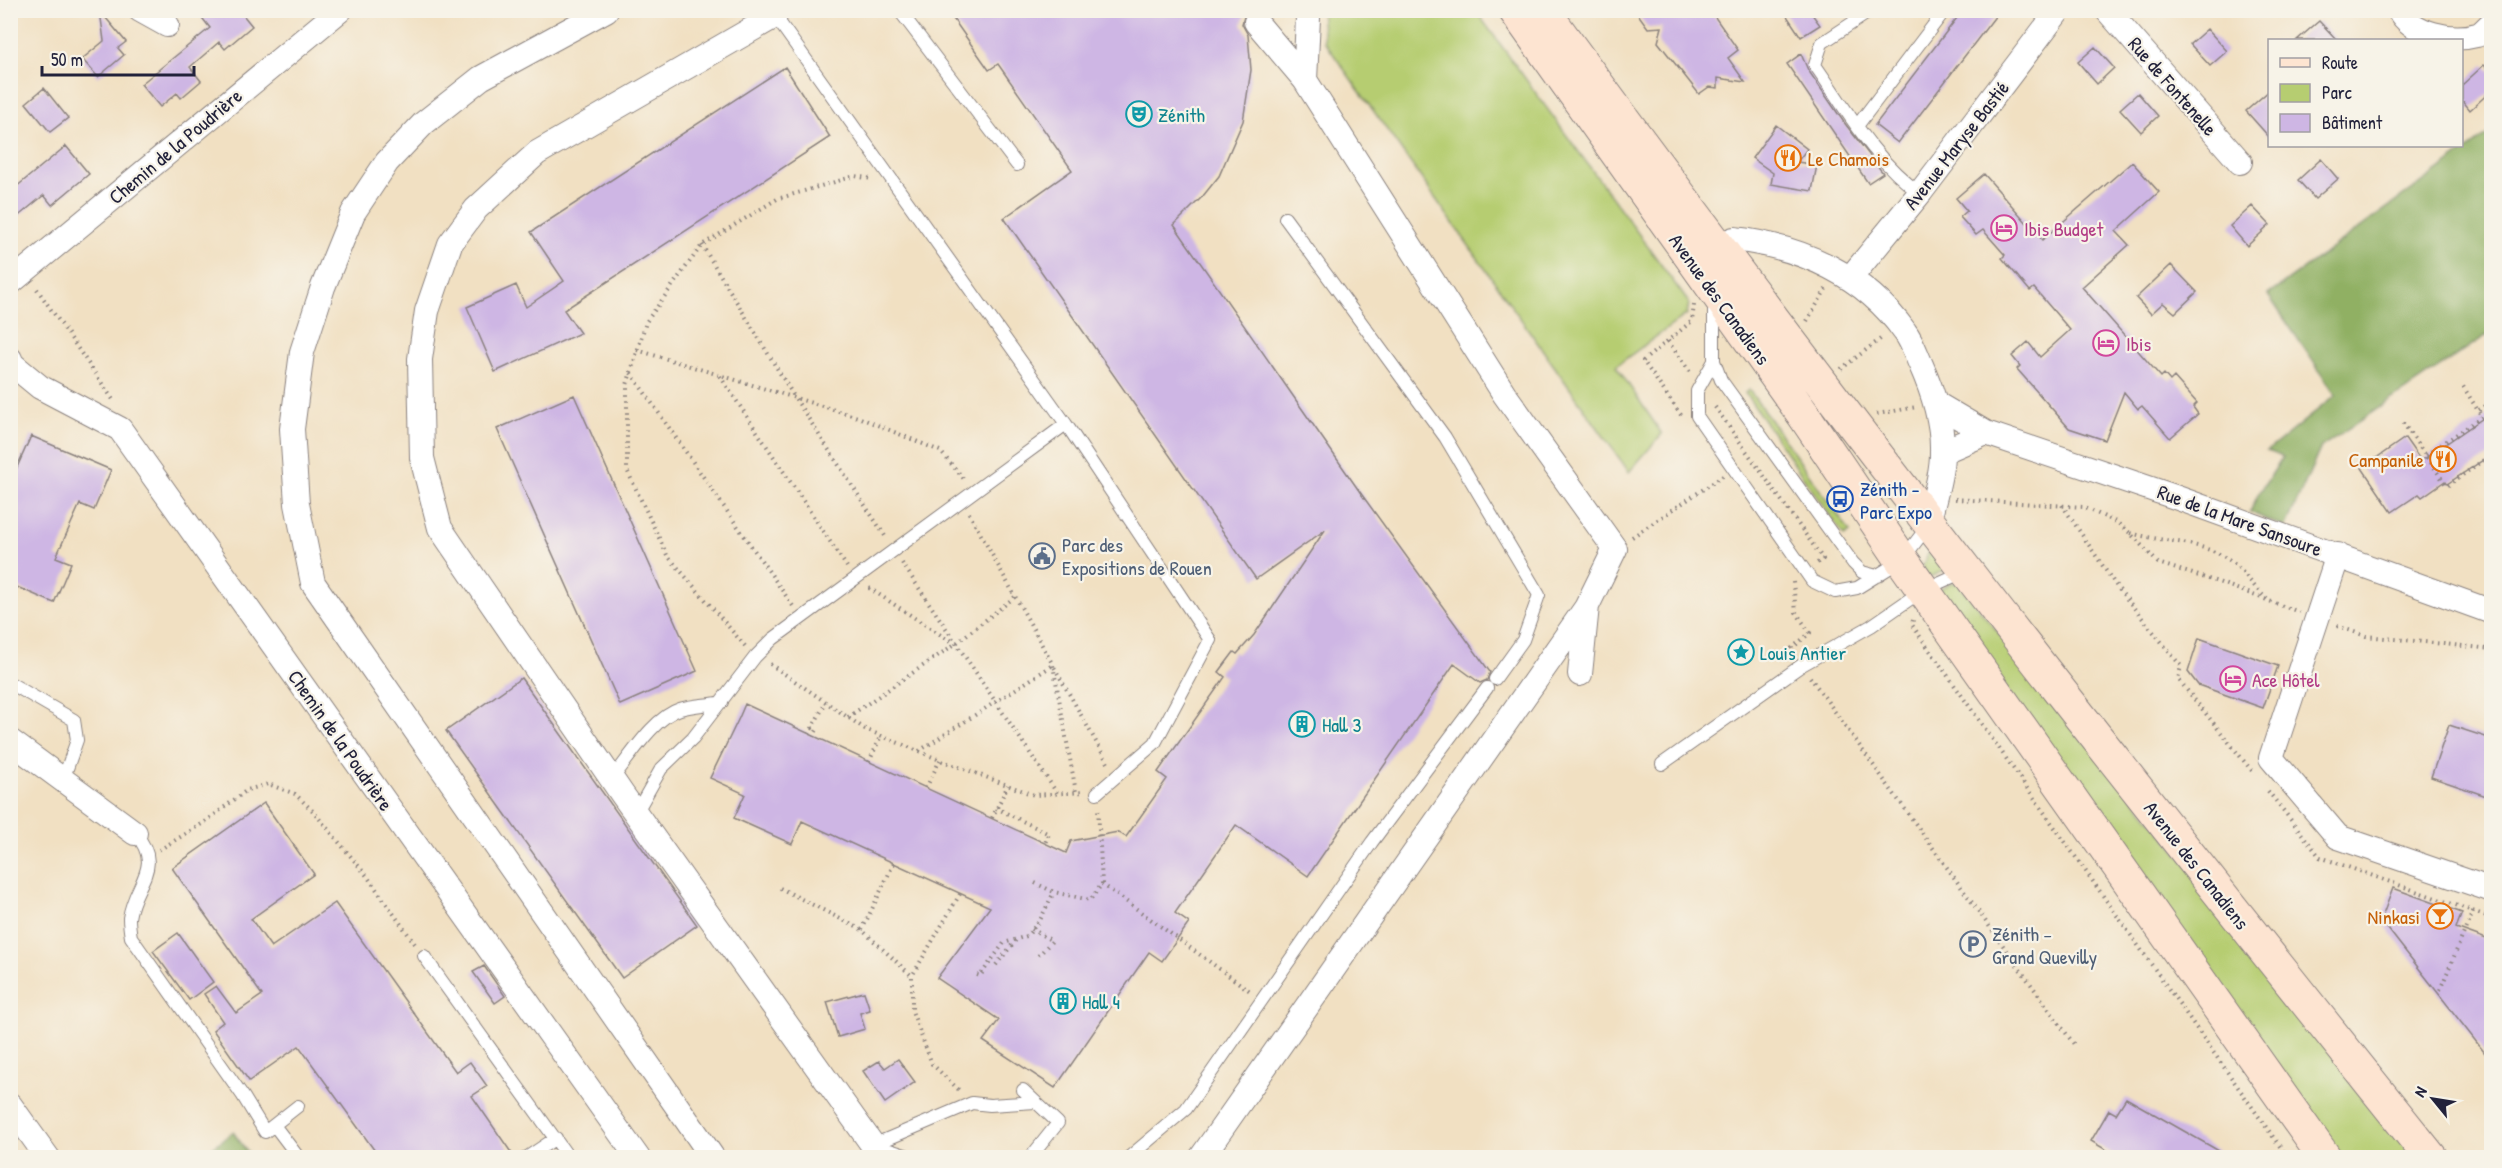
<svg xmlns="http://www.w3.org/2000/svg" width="2502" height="1168" viewBox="0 0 2502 1168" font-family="'Patrick Hand',sans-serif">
  <rect width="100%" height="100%" fill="#f7f3e8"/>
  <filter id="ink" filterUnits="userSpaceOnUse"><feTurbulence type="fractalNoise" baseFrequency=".0167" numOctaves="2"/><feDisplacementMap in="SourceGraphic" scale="12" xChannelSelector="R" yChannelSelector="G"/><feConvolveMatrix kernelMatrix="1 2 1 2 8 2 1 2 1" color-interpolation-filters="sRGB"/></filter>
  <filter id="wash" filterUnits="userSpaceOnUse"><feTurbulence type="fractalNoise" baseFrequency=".008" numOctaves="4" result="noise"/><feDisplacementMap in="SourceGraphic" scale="24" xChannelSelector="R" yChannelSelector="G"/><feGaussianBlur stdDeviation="1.35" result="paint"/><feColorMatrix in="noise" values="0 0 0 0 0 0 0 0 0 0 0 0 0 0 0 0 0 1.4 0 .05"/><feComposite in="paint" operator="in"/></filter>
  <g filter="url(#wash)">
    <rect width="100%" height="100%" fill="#f1e0c2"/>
    <path fill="#b6cd71" stroke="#6c7856" stroke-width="1.5" d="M1321,11h155l213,292 -2,11 -71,52 46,68 -33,38 -305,-431z
      M1749,390l101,142 -6,4 -99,-143z
      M1935,540l23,24 -30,14 -6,-12z
      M1951,583h7l468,574h-90l-400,-567z"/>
    <path fill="#90b063" stroke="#59694f" stroke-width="1.5" d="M2491,132v200l-170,115 -36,81 -35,-16 8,-17 25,-38 -16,-6 69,-56 -68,-100z
      M233,1132l18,25h-51z"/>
    <g id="blocks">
      <path fill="#ceb6e4" d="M196,10h43l13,16 -27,23 -6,-7 -29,25 11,14 -20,17 -4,-5 -17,14 -19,-23 69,-56z
        M947,10h299l-4,14 6,11 3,35 -8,51 -24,55 -16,20 -29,29 188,270 128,177 -3,8 -7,3 -26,-19 -146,212 -72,-51 -61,88 14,10 -27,38 -13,-9 -94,136 -72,-47 16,-21 -62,-42 53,-71 -188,-86 -10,23 -58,-26 11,-24 -35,-16 29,-60 6,-14 321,149 5,-12 47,-9 8,5 41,-58 -9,-7 67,-95 -6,-5 15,-20 3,2 17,-19 71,-105 -69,49 -252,-361 68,-48 -74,-106 -9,6z
        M1635,10h75l28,40 -10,8 17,24 -27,-4v10l-9,-1 -10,7 -41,-52 4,-15 -14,1z
        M1783,10h26l11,15 -19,12z
        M1963,10h37l-102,133 -23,-18z
        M100,11l26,31 -8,6 6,7 -26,22 -16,-18 22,-18z
        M2319,21l18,19h-40z
        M2207,29l20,22 -17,15 -20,-22z
        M2095,47l19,21 -17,16 -19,-22z
        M1801,54l7,16 35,51 40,52 -15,10 -81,-119z
        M2484,65l8,8v17l-22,20 -8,-10v-15z
        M785,67l45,70 -266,173 16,23 -85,39 -28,-65 49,-22 10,22 38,-26 -33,-49z
        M44,88l24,30 -18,14 -24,-29z
        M2270,90v48l-24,-27z
        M2138,93l20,23 -17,16 -21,-23z
        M1776,125l31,24 -10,13 20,3 -5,26 -41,-7 2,-11 -21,-15z
        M66,146l23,28 -37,31 -8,-10 -34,28v-31z
        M2321,159l17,20 -23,20 -17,-19z
        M2132,162l27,30 -43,39 13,14 -47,42 79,90 3,-3 6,7 4,-4 23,26 -4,4 5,7 -28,24 -28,-32 -4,3 -14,-17 -19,48 -36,-12 -52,-59 3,-3 -8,-10 16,-14 12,15 30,-27 -36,-42 -4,3 -28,-33 3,-3 -22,-25 -7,5 -16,-18 7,-6 -11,-13 28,-24 58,66z
        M2252,206l18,19 -23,21 -17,-20z
        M2171,265l26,27 -22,21 -12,-10 -12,11 -15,-16z
        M574,395l123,276 -77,34 -123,-276z
        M2492,412v42l-45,30 -2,-3 -23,16 -3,-3 -27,18 -30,-44 43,-30 16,23z
        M31,436l80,34 -17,40 -14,-6 -24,53 15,6 -17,40 -44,-19v-101z
        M2199,638l79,28 -15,42 -65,-23 -10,-13z
        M521,678l176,247 -75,53 -176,-247z
        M2449,725l43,14v59l-61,-21z
        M264,803l50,71 -63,45 20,28 64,-44 121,169 14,-10 17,24 -15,10 43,62h-135l-81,-112 -50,35 -36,-51 10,-8 -19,-28 12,-8 20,27 26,-18 -90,-127z
        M2393,888l69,25 -6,15 36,13v121l-111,-142z
        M178,933l35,49 -24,18 -36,-49z
        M484,966l21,30 -10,7 -22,-31z
        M864,992l6,18 -10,3 5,16 -27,8 -11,-35z
        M898,1059l17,23 -30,21 -22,-32 16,-10 6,7z
        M2126,1098l86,49 19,11h-111l-29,-17 18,-31 7,4z"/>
    </g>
  </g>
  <g filter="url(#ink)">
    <use href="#blocks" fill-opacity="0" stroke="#8a817e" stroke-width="1.5"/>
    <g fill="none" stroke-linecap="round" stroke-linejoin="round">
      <g stroke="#8a817e" stroke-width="14">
        <path id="lane" d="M899,10l118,155
          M1872,10l-50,33 -7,22c31,44 60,97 105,128
          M775,16l291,408
          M1857,126l88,-116
          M1285,218l160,219 94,158 -16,45 -28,39
          M1714,302v59l7,19 132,183 9,9 15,4
          M1714,361l-17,30v25l115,165 23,11 22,-4 45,-28 26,-34
          M10,683l64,37 3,20 -14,40
          M1662,764l140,-99 69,-39 52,-36 40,-18
          M612,779c18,-22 42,-62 68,-70 13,-4 29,-4 42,-7
          M636,813l25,-44 32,-31 62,-81 18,-18 293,-215 144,216 -55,103 -58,50
          M135,833c30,35 -1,49 -6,85 0,6 1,13 2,19l112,159 22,36 33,-26
          M424,956l145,202
          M1023,1090l35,33 -28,35
          M274,1125l25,33
          M873,1145l99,-42 18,2 45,-3
          M877,1146l37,12
          M526,1158l30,-20
          M1128,1158l58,-49 186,-267 115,-154"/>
      </g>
      <g stroke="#8a817e" stroke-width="26">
        <path id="street" d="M140,10l27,15
          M606,10l-125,68 -57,45 -37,39 -34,51 -30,74 -21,65 -10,77 5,75 16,79 400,575
          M2107,10l133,152
          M2399,10c13,24 52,32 78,25 5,-1 10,-8 15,-12
          M775,16l-238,137 -61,56 -26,35 -23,67 -7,48 2,99 18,70 182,266 260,364
          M1256,22l49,58 200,315 110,154 -28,57 -7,68
          M1305,80l3,-62 -2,-8
          M1709,261l25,-22c68,8 131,36 171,93 7,9 11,22 16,33 12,27 21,54 21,83 1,25 -9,53 -14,77
          M1851,277l69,-84 139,-183
          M10,283l330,-273
          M10,359l2,5 28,23 80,42 518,729
          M1935,403l51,30 189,64 317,115
          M1942,452l44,-19
          M2338,555l-67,203 67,79 154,53
          M10,741l125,92
          M10,1105l38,53
          M1201,1158l385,-550"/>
      </g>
      <g stroke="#8a817e" stroke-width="35">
        <path id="secondary" d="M1515,10l288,404 99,146 423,598
          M1543,10c285,391 585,770 888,1148"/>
      </g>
      <path stroke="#8a817e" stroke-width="4" stroke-dasharray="1.5 4.5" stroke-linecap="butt" d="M702,245l93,153 92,141
        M37,289l77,112
        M1807,321l19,-32
        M1668,341l22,31
        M637,350l221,67 82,34 24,28
        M1841,369l42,-32
        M631,373l162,233
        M720,376l127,191
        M1715,407l108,152 -6,4
        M2479,410l13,-8
        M1877,414l40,-7
        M1681,415l-38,-54 49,-40 2,-16
        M2403,423l44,63 45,-32
        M2426,455l56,-38 -21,-34
        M1955,499l128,8 33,15 14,11 28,30 63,20 78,29
        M2062,505l55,82 64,79 -3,13 74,92
        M969,513l84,152 23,127
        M2131,533c34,10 72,7 101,29 13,10 22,26 35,37
        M1632,537l91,-61
        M902,563l155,230
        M1793,582l3,30 14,21 -18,15 3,5
        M869,588l84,55
        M1913,620l-1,5 376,533
        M2337,626l29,10 126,13
        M745,646l-78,-91 -40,-85v-85l19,-63 56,-77 75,-46 78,-23 17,3
        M770,664l95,65 75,31 94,35 50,-3
        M1810,677l266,370
        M848,717l107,-73 61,-48
        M812,728l5,2 -4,6
        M809,734l17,-32
        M919,751l134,-86 56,100
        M869,762l12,-26
        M926,788l14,-28
        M2268,791l52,66 172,61
        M996,808l53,26 -4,9
        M992,818l16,-33
        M159,850l46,-28 42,-32 21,-6 27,10 18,17 54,65 48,68
        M1035,883l19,9 36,8 12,-16 -4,-76
        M1102,884l148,107
        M780,888l82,42 50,46
        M960,894l-48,82v35l20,53 29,28
        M1032,929l20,12 -14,15
        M862,930l32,-67
        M996,965l20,-25
        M977,975l3,1 24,-33 23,-7 13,-16 14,-28
        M2440,990l33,-79"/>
      <use href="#lane" stroke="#fff" stroke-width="12"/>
      <use href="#street" stroke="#fff" stroke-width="24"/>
      <use href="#secondary" stroke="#fde4d1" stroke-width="33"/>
    </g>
  </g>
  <defs>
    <g id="theatre-ring" transform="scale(1.35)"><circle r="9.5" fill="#f7f3e8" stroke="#0f9aa8" stroke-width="1.5"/><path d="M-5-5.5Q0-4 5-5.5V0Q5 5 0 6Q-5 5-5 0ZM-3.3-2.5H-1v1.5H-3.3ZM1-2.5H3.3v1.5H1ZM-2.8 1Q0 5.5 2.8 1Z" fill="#0f9aa8"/></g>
    <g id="restaurant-ring" transform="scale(1.35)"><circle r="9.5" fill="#f7f3e8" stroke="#e8710a" stroke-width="1.5"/><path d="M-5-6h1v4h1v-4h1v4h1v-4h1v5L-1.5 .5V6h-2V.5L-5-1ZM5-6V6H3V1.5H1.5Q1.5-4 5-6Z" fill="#e8710a"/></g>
    <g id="hotel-ring" transform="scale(1.35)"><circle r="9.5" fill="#f7f3e8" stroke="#d1479c" stroke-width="1.5"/><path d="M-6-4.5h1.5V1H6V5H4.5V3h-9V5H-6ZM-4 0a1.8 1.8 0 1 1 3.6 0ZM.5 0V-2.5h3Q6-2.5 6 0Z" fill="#d1479c"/></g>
    <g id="bus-ring" transform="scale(1.35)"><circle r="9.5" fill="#f7f3e8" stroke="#1a4fb4" stroke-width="1.5"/><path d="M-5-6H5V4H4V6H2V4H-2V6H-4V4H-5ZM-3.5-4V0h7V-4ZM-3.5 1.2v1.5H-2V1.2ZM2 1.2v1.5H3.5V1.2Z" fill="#1a4fb4"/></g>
    <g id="civic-ring" transform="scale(1.35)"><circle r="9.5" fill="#f7f3e8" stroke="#5c6f8a" stroke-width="1.5"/><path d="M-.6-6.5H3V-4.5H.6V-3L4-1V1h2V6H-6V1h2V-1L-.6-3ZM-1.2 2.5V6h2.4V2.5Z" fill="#5c6f8a"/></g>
    <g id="sight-ring" transform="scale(1.35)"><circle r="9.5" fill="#f7f3e8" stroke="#0f9aa8" stroke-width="1.5"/><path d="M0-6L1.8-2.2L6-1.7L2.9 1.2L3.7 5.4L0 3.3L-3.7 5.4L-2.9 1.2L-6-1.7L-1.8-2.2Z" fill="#0f9aa8"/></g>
    <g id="building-ring" transform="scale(1.35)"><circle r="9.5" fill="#f7f3e8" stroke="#0f9aa8" stroke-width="1.5"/><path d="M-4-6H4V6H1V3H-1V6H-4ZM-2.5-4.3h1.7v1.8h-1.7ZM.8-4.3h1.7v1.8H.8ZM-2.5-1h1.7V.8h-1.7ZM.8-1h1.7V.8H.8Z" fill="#0f9aa8"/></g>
    <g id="bar-ring" transform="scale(1.35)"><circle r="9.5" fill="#f7f3e8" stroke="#e8710a" stroke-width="1.5"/><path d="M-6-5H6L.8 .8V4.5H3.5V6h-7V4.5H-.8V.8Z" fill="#e8710a"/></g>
    <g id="parking-ring" transform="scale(1.35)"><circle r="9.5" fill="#f7f3e8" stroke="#5c6f8a" stroke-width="1.5"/><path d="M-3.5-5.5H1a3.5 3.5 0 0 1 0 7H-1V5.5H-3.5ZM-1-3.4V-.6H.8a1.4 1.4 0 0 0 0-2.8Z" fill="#5c6f8a"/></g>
  </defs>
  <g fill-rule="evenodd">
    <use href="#theatre-ring" x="1139" y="114"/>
    <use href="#restaurant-ring" x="1788" y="158"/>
    <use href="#hotel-ring" x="2004" y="228"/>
    <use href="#hotel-ring" x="2106" y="343"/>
    <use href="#restaurant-ring" x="2443" y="459"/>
    <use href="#bus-ring" x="1840" y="499"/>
    <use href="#civic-ring" x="1042" y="556"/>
    <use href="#sight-ring" x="1741" y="652"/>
    <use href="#hotel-ring" x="2233" y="679"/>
    <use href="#building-ring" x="1302" y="724"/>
    <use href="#bar-ring" x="2440" y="916"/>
    <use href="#parking-ring" x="1973" y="944"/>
    <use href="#building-ring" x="1063" y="1001"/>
  </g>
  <g text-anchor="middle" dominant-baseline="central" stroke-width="4.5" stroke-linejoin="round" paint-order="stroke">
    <g font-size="20" fill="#22223b" stroke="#f7f3e8">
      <text transform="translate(2173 86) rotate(49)">Rue de Fontenelle</text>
      <text transform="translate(1956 145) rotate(-52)">Avenue Maryse Bastié</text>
      <text transform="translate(175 146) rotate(-40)">Chemin de la Poudrière</text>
      <text transform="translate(1720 299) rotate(54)">Avenue des Canadiens</text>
      <text transform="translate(2240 520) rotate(20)">Rue de la Mare Sansoure</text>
      <text transform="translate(341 740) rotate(55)">Chemin de la Poudrière</text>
      <text transform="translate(2197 865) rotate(52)">Avenue des Canadiens</text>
    </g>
    <g font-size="20" fill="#0d838f" stroke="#f7f3e8" text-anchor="start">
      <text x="1158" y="114">Zénith</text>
      <text x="1760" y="652">Louis Antier</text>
      <text x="1322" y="724">Hall 3</text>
      <text x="1082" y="1001">Hall 4</text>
    </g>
    <g font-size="20" fill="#c56008" stroke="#f7f3e8" text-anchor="end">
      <text x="1808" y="158" text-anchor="start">Le Chamois</text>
      <text x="2424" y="459">Campanile</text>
      <text x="2420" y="916">Ninkasi</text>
    </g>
    <g font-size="20" fill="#b23c85" stroke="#f7f3e8" text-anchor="start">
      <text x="2024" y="228">Ibis Budget</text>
      <text x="2126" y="343">Ibis</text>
      <text x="2252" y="679">Ace Hôtel</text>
    </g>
    <g font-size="20" fill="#164399" stroke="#f7f3e8" text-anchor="start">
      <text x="1860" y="488">Zénith -<tspan x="1860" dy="23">Parc Expo</tspan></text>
    </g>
    <g font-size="20" fill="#4e5e75" stroke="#f7f3e8" text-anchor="start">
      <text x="1062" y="544">Parc des<tspan x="1062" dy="23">Expositions de Rouen</tspan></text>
      <text x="1992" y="933">Zénith –<tspan x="1992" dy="23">Grand Quevilly</tspan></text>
    </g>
  </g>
  <rect width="2502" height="1168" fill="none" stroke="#f7f3e8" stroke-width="36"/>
  <rect x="2268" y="39" width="195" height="108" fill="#f7f3e8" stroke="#a29fa3" stroke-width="1.5"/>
  <rect x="2280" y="58" width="30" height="9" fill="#fde4d1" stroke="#a29fa3" stroke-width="1.5"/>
  <text x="2322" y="69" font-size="18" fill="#22223b">Route</text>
  <rect x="2280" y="84" width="30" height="18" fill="#b6cd71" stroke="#a29fa3" stroke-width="1.5"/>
  <text x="2322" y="99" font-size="18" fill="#22223b">Parc</text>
  <rect x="2280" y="114" width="30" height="18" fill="#ceb6e4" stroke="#a29fa3" stroke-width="1.5"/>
  <text x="2322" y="129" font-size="18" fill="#22223b">Bâtiment</text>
  <g transform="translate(2433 1099) rotate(300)" stroke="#f7f3e8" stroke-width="4.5" paint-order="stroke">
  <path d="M0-4.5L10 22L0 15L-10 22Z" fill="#22223b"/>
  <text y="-9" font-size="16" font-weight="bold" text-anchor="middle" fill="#22223b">N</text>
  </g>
  <path d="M42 66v9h152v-9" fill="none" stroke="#22223b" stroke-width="3"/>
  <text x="51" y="66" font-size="18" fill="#22223b" stroke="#f7f3e8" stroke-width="4.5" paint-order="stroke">50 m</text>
</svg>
